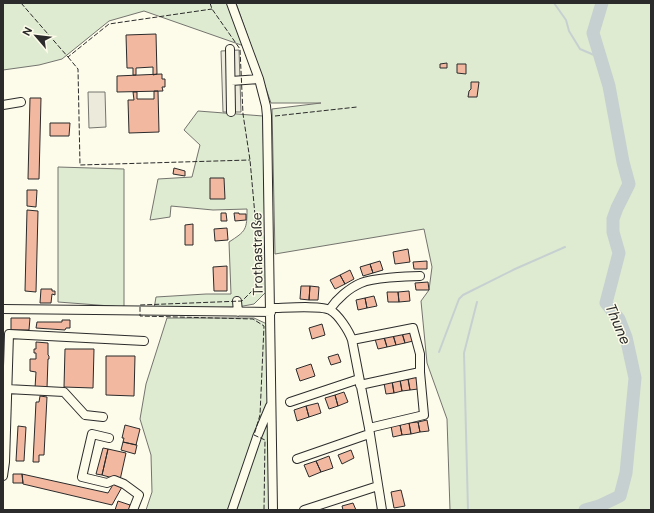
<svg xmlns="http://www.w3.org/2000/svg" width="654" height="513" viewBox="0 0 654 513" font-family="'DM Sans',sans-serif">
  <rect width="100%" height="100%" fill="#fdfbea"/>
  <path fill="#deebd1" stroke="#74746e" d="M3,3h225l16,43 -100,-35 -35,10 -47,38 -23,6 -36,5z
    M236,3h415v507h-201l-3,-91 -20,-56 -6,-62 8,-11 3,-23 -8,-38 -149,25 -3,-145 49,-6h-50z
    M198,111l65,5 3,176 -12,12 -16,3 -84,2 2,-12 50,-3h25l-2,-52c17,-11 18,-12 18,-33l-34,1 -42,-4 -1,11 -20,3 8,-41 34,-2 8,-32 -16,-15z
    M58,167l66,2v138l-66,-5z
    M167,318h87l13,6 2,186h-123l6,-18 -1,-37 -11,-36 6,-35z"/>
  <path fill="#eceadb" stroke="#74746e" d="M239,50l2,62h-18l-2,-61z
    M88,92h17l1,35 -17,1z"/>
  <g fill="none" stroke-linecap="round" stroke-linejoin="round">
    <path stroke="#c7d0d0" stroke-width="2" d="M554,3l12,17 3,11 11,18 21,9
      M439,352l20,-53 4,-4 52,-26 50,-22
      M468,510l-4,-157 13,-51"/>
    <path stroke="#c7d0d0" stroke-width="13" d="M585,510l14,-4 21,-10 6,-23 9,-95 -9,-41 -7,-18 -13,-16 13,-50 -6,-21v-13l4,-11 12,-24 -6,-22 -14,-76 -16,-53 9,-30"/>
  </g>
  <path fill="#f2b8a0" stroke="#2b2b2b" d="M156,34l1,40 -4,1v-8l-17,1v7h-3v-7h-6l-1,-33z
    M447,63v5h-7v-4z
    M457,64h9v10l-9,-1z
    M162,74v5h3v8h-3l1,4 -46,1v-16z
    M471,82h8l-2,15h-9l1,-6 2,-2z
    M154,91h4l1,41 -30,1 -1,-33h6l-1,-8h4v7h17z
    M30,98h11l-2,81h-11z
    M50,123h20l-1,13h-19z
    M174,168l11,3v5l-12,-2z
    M210,178h14l1,21h-15z
    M27,190h10l-1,17 -9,-1z
    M27,210l11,1 -2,81 -11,-1z
    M221,213h5l1,8h-6z
    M234,213h5v1h7v6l-11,1z
    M193,224v21h-8v-20z
    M227,228l1,12 -13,1 -1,-12z
    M408,249l2,13 -15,2 -2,-12z
    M380,261l3,9 -10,3 -3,-9z
    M427,261v8h-13l-1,-7z
    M370,264l3,9 -10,3 -3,-9z
    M227,266v25h-13l-1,-24z
    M350,270l4,9 -9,5 -5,-9z
    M340,275l5,9 -10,5 -5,-9z
    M428,282l1,8h-13l-1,-7z
    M301,286h9l-1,14 -9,-1z
    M310,286l9,1 -1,13h-9z
    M41,289h11v2h3v4l-3,-1 -1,9h-11z
    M409,291l1,10 -11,1 -1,-10z
    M387,292h11l1,10h-11z
    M374,296l3,10 -10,2 -2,-10z
    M365,298l2,10 -9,2 -2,-10z
    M11,318h19l-1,12h-18z
    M62,320h8v8h-4l-1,2 -29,-2 1,-6h25z
    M322,324l3,11 -13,4 -3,-11z
    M411,331l2,10 -8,2 -3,-10z
    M402,333l3,10 -9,2 -3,-10z
    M393,335l3,10 -9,2 -3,-10z
    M384,337l3,10 -9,2 -3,-10z
    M36,342l12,1v12l1,1v3h-1l-1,29h-12l1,-16 -6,-1v-12h6v-6h-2v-4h2z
    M65,349h29l-1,39 -29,-1z
    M338,354l3,8 -10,3 -3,-8z
    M106,356h29l-1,40 -28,-1z
    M311,364l4,12 -15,5 -4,-12z
    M416,377l2,12 -8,1 -2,-11z
    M408,379l2,11 -8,1 -2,-11z
    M400,380l2,11 -8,2 -2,-12z
    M392,381l2,12 -8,1 -2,-11z
    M344,392l4,10 -10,4 -3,-11z
    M335,395l3,11 -9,3 -4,-11z
    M40,396l7,1 -3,58h-5v7h-6l3,-60h3z
    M318,403l3,10 -12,4 -3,-11z
    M306,406l3,11 -12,4 -3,-11z
    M427,420l2,11 -9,1 -2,-10z
    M418,422l2,10 -9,2 -2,-11z
    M409,423l2,11 -9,1 -2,-10z
    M125,425l15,4 -4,16 -13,-3 1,-4h-2z
    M400,425l2,10 -9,2 -2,-11z
    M18,426l8,1 -2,34h-8z
    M123,442l14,3 -2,9 -14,-4z
    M103,448l5,1 -6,26 -6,-1z
    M108,449l18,4 -6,27 -18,-5z
    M351,450l3,8 -12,6 -4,-9z
    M329,456l4,12 -12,4 -5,-11z
    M316,461l5,11 -12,5 -5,-12z
    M13,474h9l1,9h-10z
    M22,474l86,19 6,-10 8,4 -10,18 -89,-21z
    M401,490l4,16 -11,2 -3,-16z
    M118,501l12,4 -1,5h-14z
    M353,503l3,7h-13l-1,-4z"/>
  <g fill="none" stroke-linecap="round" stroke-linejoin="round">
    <g stroke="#2b2b2b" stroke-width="10">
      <path id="minor" d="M231,3l28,76 7,27 1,10 6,394
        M230,49l1,63
        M231,81l28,-2
        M3,105l18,-3
        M237,301l1,11
        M271,308c12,0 50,-3 59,2 8,4 19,21 22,30l17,88 13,82
        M3,309l268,3
        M330,309c7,-10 19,-21 31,-26 11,-5 45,-7 59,-7
        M352,340l61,-12 7,26v18l4,43 -55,13
        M360,385l60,-13
        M7,389l57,3 21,23 18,2
        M290,402l69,-23
        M109,438l-17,-4 -10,43 25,6 7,-3 10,4 15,11 -6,15
        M297,459l72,-25
        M3,476l2,-14 4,-128 135,7
        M232,510l25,-73 13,-31
        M304,510l74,-24"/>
    </g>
    <use href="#minor" stroke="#fdfbea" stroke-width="8"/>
    <path stroke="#2b2b2b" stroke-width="1" stroke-dasharray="5 2" stroke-linecap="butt" d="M21,3l47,54 41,-33 103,-15
      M210,3l2,6 28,40 3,65 7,46 11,122 -19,19 -102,4v11l113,3 11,7 -4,89 -6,20 11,5 -1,70
      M68,57l10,12 2,96 170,-5
      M275,116l82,-9"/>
  </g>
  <g text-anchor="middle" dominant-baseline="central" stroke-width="3" stroke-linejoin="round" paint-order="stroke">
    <g font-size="14" fill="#2b2b2b" stroke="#fdfbea">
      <text transform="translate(257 254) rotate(-91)">Trothastraße</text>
    </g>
    <g font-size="15" font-style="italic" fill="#2b2b2b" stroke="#fdfbea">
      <text transform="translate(618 324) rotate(67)">Thune</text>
    </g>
  </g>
  <rect width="654" height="513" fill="none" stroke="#2b2b2b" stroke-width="8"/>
  <g transform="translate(36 36) rotate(298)" stroke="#fdfbea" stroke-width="3" paint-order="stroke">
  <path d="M0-3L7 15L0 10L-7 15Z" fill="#2b2b2b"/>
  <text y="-6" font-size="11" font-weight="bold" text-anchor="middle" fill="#2b2b2b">N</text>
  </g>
</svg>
